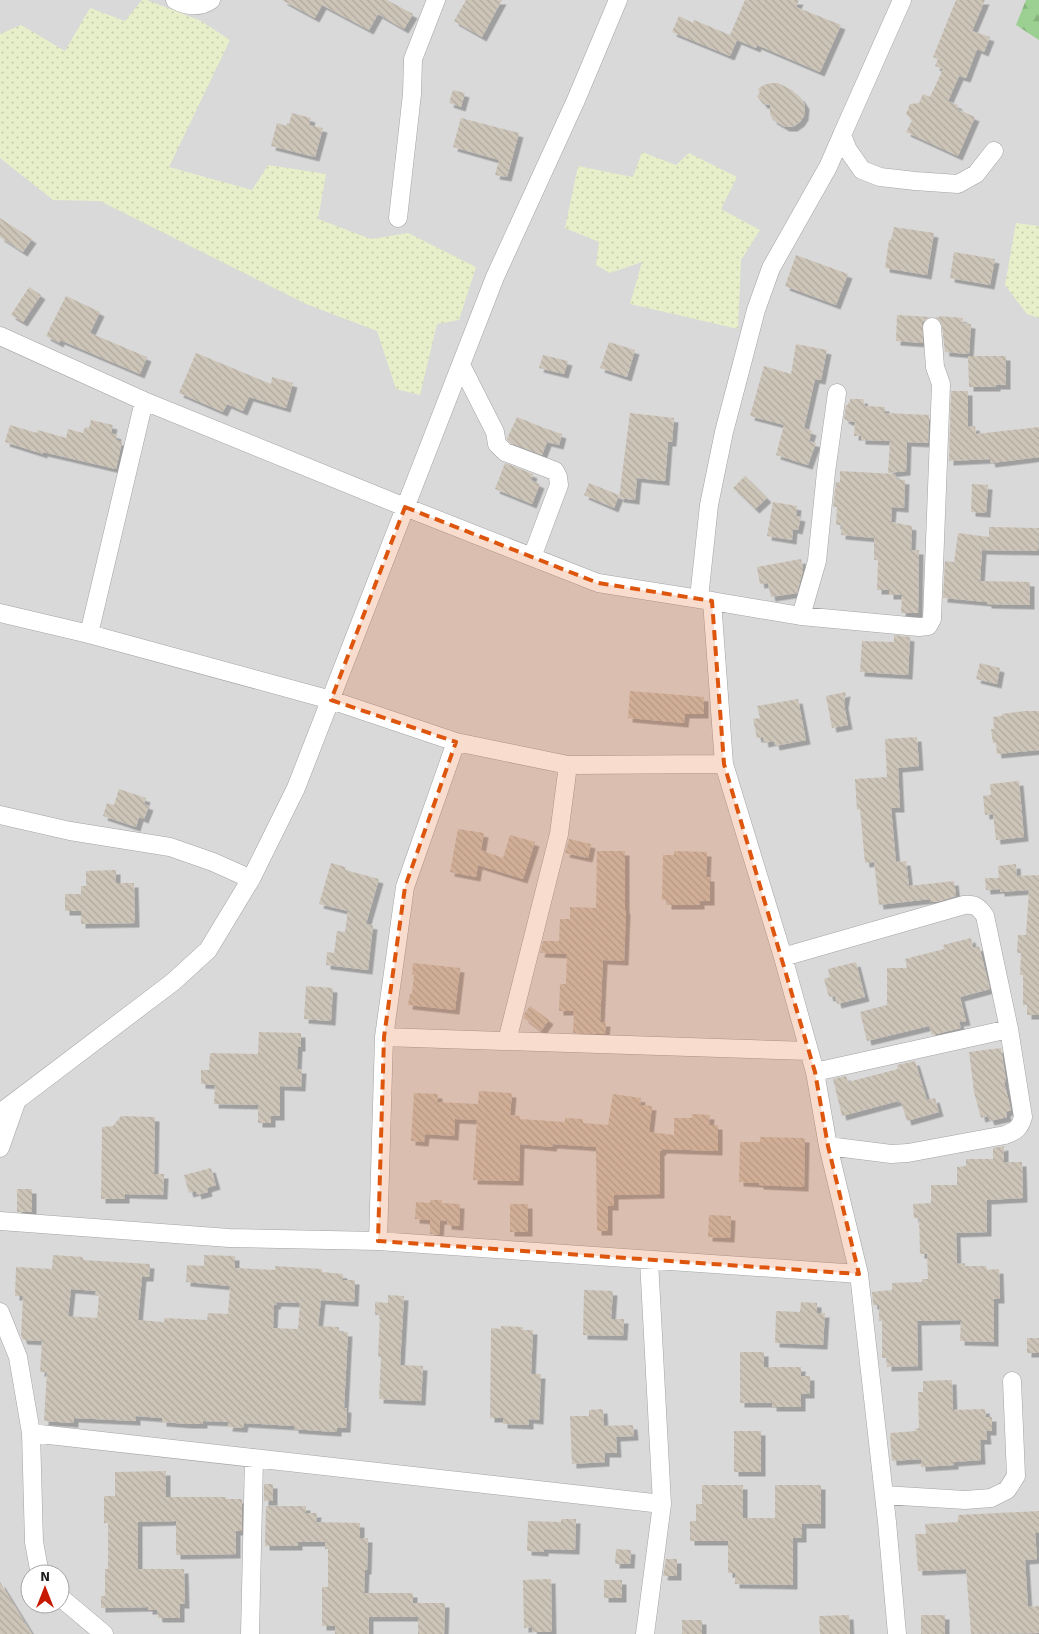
<svg xmlns="http://www.w3.org/2000/svg" width="1039" height="1634" viewBox="0 0 1039 1634" font-family="Signika,sans-serif">
  <defs>
    <pattern id="farmland-dots" width="8" height="8" patternUnits="userSpaceOnUse" patternTransform="scale(1.25)"><rect width="8" height="8" fill="#e7efca"/><path d="M2 2h.1M6 6h.1" fill="none" stroke="#c6ccad" stroke-width="1.8" stroke-linecap="round"/></pattern>
    <pattern id="forest-firs" width="22" height="20" patternUnits="userSpaceOnUse" patternTransform="scale(1.25)"><rect width="22" height="20" fill="#9cd092"/><path d="M5 1l3.5 6h-7zM16 11l3.5 6h-7z" fill="#86b27d"/></pattern>
    <pattern id="building-back-hatch" width="6" height="6" patternUnits="userSpaceOnUse" patternTransform="scale(1.25)"><rect width="6" height="6" fill="#cec5b9"/><path d="M-1 5l2 2M0 0l6 6M5-1l2 2" fill="none" stroke="#b0a99e"/></pattern>
    <filter id="shadow"><feDropShadow dx="4.5" dy="4.5" stdDeviation="0" flood-color="#0004"/></filter>
  </defs>
  <rect width="100%" height="100%" fill="#eeebe0"/>
  <path fill="#dad9d9" fill-rule="evenodd" d="M0,0h1039v1634h-1039zM30,1574h30v30h-30z"/>
  <path fill="url(#farmland-dots)" d="M142,0h5l54,21 29,19 -61,127 83,23 16,-25 58,9 -8,45 53,20 37,-6 68,34 -17,53 -22,4 -17,71 -24,-6 -19,-58 -71,-27 -206,-103 -47,-1 -53,-42v-124l21,-9 44,26 25,-43 35,13z
    M642,152l34,13 13,-12 48,24 -16,32 39,21 -19,30 -3,69 -108,-25 12,-42 -32,11 -14,-8 3,-23 -34,-14 13,-62 55,11z
    M1016,223l23,3v92l-12,-4 -22,-29z"/>
  <path fill="url(#forest-firs)" d="M1026,0h13v40l-23,-15z"/>
  <path fill="url(#building-back-hatch)" fill-rule="evenodd" filter="url(#shadow)" d="M282,0h105l26,14 -9,15 -26,-15 -9,16 -47,-25 -7,13z
    M466,0h36l-20,37 -28,-16z
    M745,0h54l-3,7 45,18 -21,47 -63,-27 -1,3 -19,-8 -7,16 -58,-24 7,-16 14,7 1,-3 36,15z
    M956,0h29l-13,31 18,6 -6,15 -7,-3 -11,29 -7,-2 -11,25 10,4 -1,4 18,8 -17,39 -52,-24 6,-12 -6,-6 4,-10 9,-1 4,-9 7,3 13,-28 -8,-3 3,-7 -5,-2z
    M771,83h7l14,7 7,7h1l5,8 -1,11 -4,6 -7,5h-8l-12,-7 -3,-6v-9l-7,-1 -6,-8 3,-4 -2,-3 6,-4z
    M453,90l12,3 -4,14 -12,-4z
    M292,113l19,5 -2,7 14,3 -8,29 -44,-11 6,-23 9,3 1,-3 2,1z
    M461,118l58,15 -12,44 -12,-2 4,-15 -46,-13z
    M0,218l32,21 -9,13 -23,-15z
    M894,227l40,6 -7,42 -42,-7 4,-28h2z
    M954,252l41,7 -5,26 -40,-7z
    M796,255l52,19 -12,31 -51,-19z
    M29,287l12,8 -18,27 -12,-7z
    M66,296l34,16 -10,21 57,24 -7,17 -80,-34 -1,3 -13,-7z
    M897,315l33,2 -4,2 -4,4 1,20 -27,-2z
    M940,316l23,2 -1,5 9,1 -2,30 -24,-2 -3,-26 -2,-5 -5,-4h5z
    M609,342l26,8 -8,27 -27,-9z
    M796,344l31,6 -6,30 -6,-1 -11,49 8,3 -3,10 7,2 -8,22 -32,-10 8,-30 -34,-9 14,-50 27,8z
    M196,353l75,31 1,-7 21,6 -7,25 -37,-11 -6,14 -16,-7 -4,8 -44,-19z
    M543,355l25,6 -4,13 -25,-6z
    M968,356h38v29h-10v2h-27z
    M951,391h17v36l7,-1 1,8 63,-7v30l-48,6 -1,-4 -41,2z
    M850,399h13l2,7 20,1v6l44,2 -1,28 -21,-1 -1,29 -18,2 2,-32 -29,-1v-4h-7l1,-14 -8,-1v-1l-3,-1 2,-14h2v-3l2,1z
    M630,413l44,5 -2,24h-4l-3,39 -28,-3 -2,22 -16,-2z
    M517,417l27,11 18,6 -3,11 -12,-3 -5,13 -31,-12 -4,-4z
    M91,420l22,5 -2,8 6,2 -1,5 6,2 -6,27 -73,-17v2l-38,-12 5,-17 27,8 1,-3 28,8 2,-9 15,4 2,-6 4,1z
    M505,463l28,11 -2,6 9,4 -8,20 -37,-15z
    M840,471l55,3 1,5 9,1 -1,28 -12,-1 -1,15 21,4 -1,24h8l-1,63h-17l1,-18h-13v-5h-12l1,-30h-4v-22l-33,-3 1,-10h-6l1,-18h-4l3,-25h4z
    M745,476l22,22 -12,11 -22,-21z
    M589,483l30,12 -5,13 -30,-13z
    M972,484l16,1 -2,28 -15,-1z
    M773,502l24,4 -1,10 5,1 -3,13 -5,-1 -1,11 -25,-4z
    M989,527l50,1 -1,23 -56,-1 -2,31 50,1v23l-43,-1v-2l-44,-4 2,-37 9,1 4,-29 31,4z
    M801,559l2,11 -6,23 -26,4 -3,-14 -8,1 -3,-17z
    M894,635l16,2 -2,38 -48,-3 2,-31 32,1z
    M980,663l20,5 -3,16 -21,-5z
    M630,691l74,6v17h-19l-1,9 -56,-5z
    M846,692l-2,12 4,21 -16,3 -6,-32z
    M798,699l8,41 -31,6 -1,-5 -10,2 -1,-6 -6,1 -4,-19 7,-1 -3,-12z
    M1024,711h15v39l-42,4 -1,-11h-3l-2,-14h3l-1,-12 9,-1v-2z
    M917,737l2,29 -21,2 2,40h-9l5,54 10,-1 3,25 45,-5 2,15 -19,6h-7v-3l-51,6 -5,-43 -9,1 -5,-54 -3,1 -2,-31 32,-2 -2,-38z
    M1019,781l5,56 -28,3 -3,-26 -8,1 -2,-19 8,-1 -1,-11z
    M119,789l27,9 -2,6 5,2 -5,13 -5,-2 -3,10 -33,-11 4,-13 7,2z
    M458,829l26,4 -3,17 22,8 7,-23 25,7 -12,37 -45,-14 -2,12 -26,-5z
    M569,839l22,5 -3,14 -23,-5z
    M597,851h28v58l1,1 -2,51 -21,-1 -3,62h6l-1,12 -32,-1 1,-22h-15l1,-27h6l1,-30 -27,-1 3,-12h16l1,-22h10v-12l26,1z
    M674,851l33,1 -1,25h4v24h-10v4h-33v-5h-5l1,-45h11z
    M331,863l15,4 -1,3 34,9 -13,45 7,1 -5,45 -42,-5 1,-13 7,1 3,-22 8,1 3,-21 -29,-7z
    M1016,864l1,12 22,-1v140h-12v-10h-4v-30h-3l1,-22h-4l1,-18h8l3,-45 -29,2v-3l-14,1 -1,-12h14l-1,-12z
    M116,870v13h18l1,40 -54,1v-13h-16v-17h16v-8h5v-15z
    M971,938l2,10 6,-2 11,43 -30,8 6,24 -7,1 2,6 -29,7 -3,-9 -62,15 -7,-29 27,-7v-37h20l-2,-9 39,-10 -1,-4z
    M856,962l9,35 -28,7 -2,-8 -6,1 -5,-18 6,-2 -2,-8z
    M413,963l47,5 -5,42 -47,-5 2,-11h2l2,-19h-2z
    M306,986l27,2 -2,33 -27,-2z
    M530,1006l19,14 -8,11 -17,-13 1,-5z
    M259,1032l42,1v14h-3l-1,22h5l-1,18 -21,-1v30h-9v7h-13v-18l-44,-1 1,-19 -14,-1v-14h8l1,-17 48,1z
    M1001,1048l5,33 -2,1 7,28 -5,2 1,5 -17,4 -2,-5 -7,2 -7,-26 -5,-40z
    M915,1061l12,39 8,-2 4,14 -32,9 -6,-19 -2,1 -1,-2 -56,15 -9,-37 13,-3 2,6 50,-13 -1,-4z
    M479,1091l33,2 -2,22 10,1v3l45,3v-4l18,1v4l25,2 5,-31 28,4 -1,7 12,1 -3,26 25,3v-17h18v-4l18,1 -1,10h9v26l-56,-2v2h-2v43l-46,1v11h-6v25h-11l-1,-84 -43,-3 -1,3 -32,-3 -1,37 -46,-1 4,-60 -22,-1 -1,17 -29,-2 -1,8 -13,-1 3,-48 24,1 -1,8 41,2z
    M121,1116l34,1 -1,57h10l-1,21 -38,-1v5h-24l1,-72 11,-1z
    M760,1137l45,1 -1,49 -45,-2v-2l-20,-1 1,-40h20z
    M1004,1146v16h18l1,36 -36,2v32l-31,1 1,31 8,-1v3h21l1,4 12,-1 1,30h-6v43l-34,-1 1,-21 -44,1 1,45 -31,1v-9h-5v-37h-3v-16h-6l-1,-13 20,-2v-7l30,-1v-3h6l-1,-25h-7l-1,-36h-5l-1,-14 18,-1v-18h26v-18l9,-1v-7h27v-11z
    M211,1168l5,17 -9,3 1,4 -11,3 -1,-4 -7,2 -5,-18z
    M17,1189h15v23h-15z
    M430,1200h12v3l18,1 -1,22 -12,-1v-4l-7,-1 -1,15 -9,-1v-14l-15,-1 1,-17 14,1z
    M510,1204h18v28h-18z
    M709,1215l22,1 -1,22 -22,-1z
    M53,1255l30,2v3l67,4 -1,13h-7l-4,43 26,2 1,-4 42,2 1,-7 20,1 2,-28 -44,-4 1,-17 17,1v-11l31,1v12l40,2v-4l47,3v3l21,2v6h12l-1,22 -33,-2 -3,26 21,1v5h9l-4,76h3l-1,20h-9v4l-16,-1 -27,-2v-3l-50,-3 -1,5 -15,-1 1,-5 -26,-1v3h-15l-26,-2v-4l-26,-2v5l-62,-3v5l-30,-2 3,-49h-7l2,-31 -19,-1 -2,-5 2,-39h-8l1,-29 36,2zM71,1289l25,2 -1,4h4l-2,23 -29,-2zM277,1302l23,1 -2,26 -25,-1 1,-23h2z
    M584,1290l29,1 -2,28h13l-1,17 -40,-1z
    M388,1295l16,1 -4,69 23,1 -2,35 -42,-2 2,-42h-3l2,-42h-5v-13l13,1z
    M801,1302l16,1v10h8l-2,32 -48,-2 1,-32 24,1z
    M501,1326l22,1v3h10l-2,44h10l-2,46 -10,-1v6l-26,-1v-6h-13l1,-90 10,1z
    M1027,1338h12v15h-12z
    M740,1352h24v15h37v9h9v18h-9v13h-29v-4h-32z
    M952,1380l1,30 32,-1 1,8h6v14h-6l1,9h-7l1,20 -27,2v3l-33,2v-8l-29,2 -2,-28 26,-2 -1,-2 4,-1 -1,-36h5v-11z
    M603,1409l1,17 29,-1 1,11 -18,1 1,16h-12v9l-33,2 -2,-48h19v-6z
    M734,1431h27v41h-27z
    M166,1471v26h60v2h16v32h-6v23l-60,1v-34l-38,1v47h46l1,35h-5v14h-22l-1,-8h-9v-3l-47,1v-12h4v-27h3v-46h-4v-27h11v-24z
    M264,1484h9v17h-9z
    M702,1485h41v33h32v-33h46v39h-19v14h-9v47l-58,-1v-11h-7v-32h-38v-20h6v-17h6z
    M266,1506h40v7h11l-1,9 44,1v15h8l-1,32h-2l-1,23h49v10h32l-1,31h-26v-17h-49v17h-34v-8h-13v-39h6v-38h-3v-7h-27v4h-33z
    M1039,1511v22h-4l2,26 -12,1 3,47 11,-1v27l-68,1 -5,-65 -48,2 -3,-37h11l-1,-10 33,-2v-7z
    M561,1519h15l-1,31 -31,-1v3l-17,-1 1,-30 33,1z
    M616,1549l15,1 -1,14h-15z
    M666,1559h11v17h-14z
    M551,1579l1,53h-19l-1,-5 -8,1 -1,-48z
    M604,1580h18v18h-18z
    M0,1582l32,52h-32z
    M849,1615l1,19h-30l-1,-18z
    M921,1615h24v19h-24z
    M682,1620h20v14h-20z"/>
  <g fill="none" stroke-linecap="round" stroke-linejoin="round">
    <g stroke="#a3a3a3" stroke-width="19">
      <path id="minor" d="M175,0c11,6 25,8 36,0
        M902,0l-60,135 6,15 14,20 18,7 35,4 43,3 18,-10 18,-23
        M398,218l14,-124 1,-35 23,-59
        M0,336l144,65 261,106 193,76 114,18 12,163 59,193 32,115 13,74 31,128 28,248 10,112
        M461,365l34,67 2,12 8,8 50,19 3,6 1,8 -27,72
        M699,598l10,-93 15,-73 32,-122 15,-42 57,-101 14,-32
        M712,601l89,15 118,11 9,-1 4,-7 9,-235 -6,-17 -3,-40
        M0,613l89,21 242,66 125,42 112,23 156,-1
        M801,616l16,-55 9,-89 11,-79
        M89,634l55,-233
        M0,815l70,16 100,16 43,15 38,17
        M783,957l181,-52c11,-1 15,2 21,11l24,113 14,88c-3,11 -7,14 -18,18l-97,18 -17,1 -63,-8
        M384,1037l425,14
        M507,1041l52,-207 9,-69
        M815,1072l194,-43
        M0,1113l173,-131 35,-32 43,-71 45,-91 199,-511 81,-177 42,-100
        M0,1148l17,-48
        M0,1221l229,17 149,3 481,33
        M378,1241l6,-204 21,-150 51,-145
        M0,1312l18,45 13,76 3,109 5,27 4,5
        M31,1433l631,71
        M884,1495l81,5 26,-2 16,-8 9,-14 -4,-95
        M60,1597l44,37
        M250,1634l4,-176
        M645,1634l17,-130 -13,-244"/>
    </g>
    <use href="#minor" stroke="#fff" stroke-width="18"/>
  </g>
  <path fill="#de560d" fill-opacity="0.2" stroke="#de560d" stroke-width="4" stroke-dasharray="10 6" stroke-linejoin="round" d="M405,507l193,76 114,18 12,163 91,308 13,74 31,128 -481,-33 6,-204 21,-150 51,-145 -125,-42z"/>
  <g transform="translate(45 1589)"><circle r="24" fill="#ffffff" stroke="#a4a4a4"/>
  <path d="M0-4L9 19L0 12L-9 19Z" fill="#c71900"/>
  <text y="-8" font-size="14" font-weight="bold" text-anchor="middle" fill="#1c1c1c">N</text>
  </g>
</svg>
